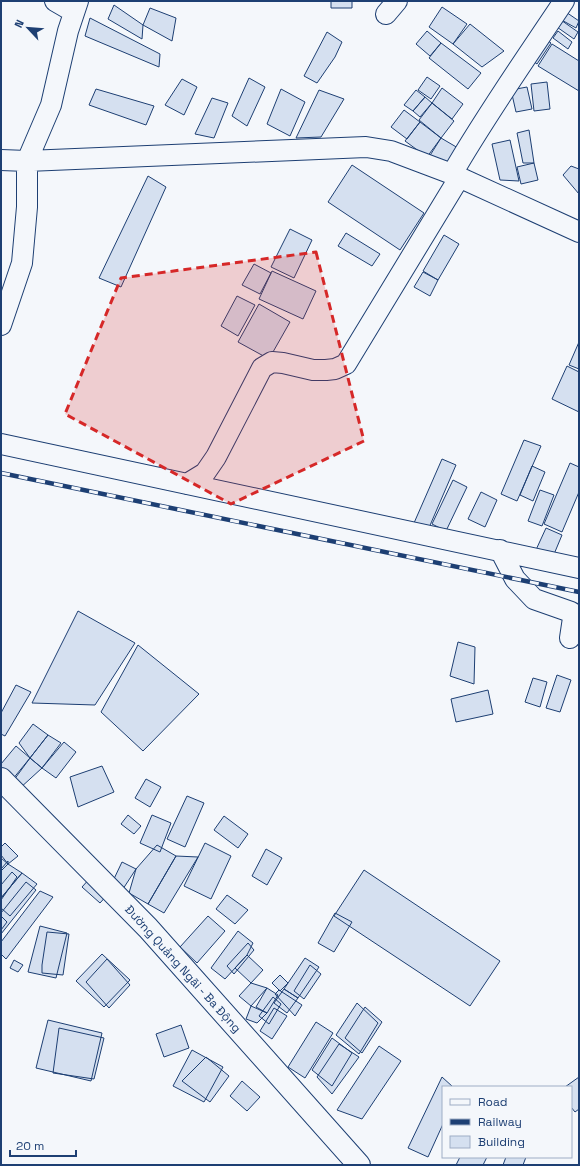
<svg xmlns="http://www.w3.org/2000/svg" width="580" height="1166" viewBox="0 0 580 1166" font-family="'Space Grotesk',sans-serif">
  <rect width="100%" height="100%" fill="#f4f7fb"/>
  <path fill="#d5e0f0" stroke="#1d3f73" d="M331,1h21v7h-21z
    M114,5l29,20 -1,14 -34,-20z
    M442,7l25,17 -14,20 -24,-17z
    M150,8l26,10 -4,23 -29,-16z
    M563,10l16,11 -3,7 -18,-10z
    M90,18l70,36 -1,13 -74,-31z
    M558,18l20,14 -4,7 -20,-14z
    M470,24l34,27 -22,16 -29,-23z
    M427,31l14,12 -11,13 -14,-12z
    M558,31l14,11 -4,7 -15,-11z
    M327,32l15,10 -7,15 -18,26 -13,-7z
    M544,38l7,5 -14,21 -7,-5z
    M441,43l40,30 -13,16 -39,-31z
    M552,44l27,17v30l-41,-25z
    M427,77l13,9 -9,13 -13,-9z
    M249,78l16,9 -18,39 -15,-10z
    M182,79l15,8 -13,28 -19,-10z
    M547,82l3,27 -16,2 -3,-27z
    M527,87l5,22 -16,3 -5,-22z
    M442,88l21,16 -11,15 -20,-16z
    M96,89l58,17 -8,19 -57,-20z
    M281,89l24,13 -15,34 -23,-12z
    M319,90l25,9 -23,38 -25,1z
    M416,90l9,7 -12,14 -9,-6z
    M425,97l7,6 -12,14 -7,-6z
    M212,98l16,5 -14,35 -19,-4z
    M432,103l22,18 -13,17 -22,-18z
    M404,110l16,12 -13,17 -16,-12z
    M420,122l21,16 -14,19 -22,-16z
    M529,130l5,33h-11l-6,-30z
    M441,138l17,10 -14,20 -15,-11z
    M510,140l9,41 -19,-1 -8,-36z
    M534,163l4,17 -17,4 -4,-17z
    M352,165l72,48 -24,37 -72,-48z
    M571,166l8,3v25l-16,-19z
    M148,176l18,11 -45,100 -22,-9z
    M290,229l22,11 -18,38 -23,-11z
    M346,233l34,21 -8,12 -34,-20z
    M444,235l15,9 -21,36 -15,-9z
    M254,264l17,9 -11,21 -18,-9z
    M272,271l44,20 -13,28 -44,-20z
    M423,272l15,8 -8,16 -16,-9z
    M237,296l18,9 -17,31 -17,-10z
    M259,304l31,18 -21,37 -31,-17z
    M579,342v27l-10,-4z
    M567,366l12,6v40l-27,-13z
    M524,440l17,6 -24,55 -16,-7z
    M442,459l14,6 -28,65 -14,-7z
    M570,463l9,4v25l-17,40 -18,-8z
    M532,466l13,6 -12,29 -13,-6z
    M453,480l14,7 -21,44 -14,-7z
    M540,490l14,5 -12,31 -14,-5z
    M481,492l16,8 -12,27 -17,-8z
    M546,528l16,7 -10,24 -17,-7z
    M78,611l57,32 -40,62 -63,-2z
    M458,642l17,5 -1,37 -24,-8z
    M138,645l61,49 -56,57 -42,-39z
    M557,675l14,5 -11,32 -14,-4z
    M533,678l14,4 -7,25 -15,-5z
    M16,685l15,7 -26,44 -4,-2v-21z
    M488,690l5,24 -37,8 -5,-23z
    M33,724l15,11 -18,23 -11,-15z
    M48,735l13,8 -19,25 -12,-10z
    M64,742l12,10 -20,26 -14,-10z
    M16,746l14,12 -18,22 -11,-9v-7z
    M30,758l12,10 -23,21 -8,-5z
    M102,766l12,26 -36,15 -8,-30z
    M146,779l15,8 -11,20 -15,-9z
    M187,796l17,7 -19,44 -18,-8z
    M128,815l13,11 -7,8 -13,-10z
    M152,815l19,8 -11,29 -20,-9z
    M224,816l24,18 -10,14 -24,-18z
    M5,843l13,13 -10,8 -7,-9v-8z
    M205,843l26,13 -20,43 -27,-13z
    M157,845l19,11 -28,48 -19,-11 7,-24z
    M266,849l16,9 -15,27 -15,-9z
    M176,856l22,1 -34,56 -16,-9z
    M1,858l7,6 -7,7z
    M8,861v3l14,9 -21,25v-29z
    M122,862l14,7 -15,23 -9,-9z
    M364,870l136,91 -30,45 -136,-90z
    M12,872l5,5 -16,23v-15z
    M22,873l15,11 -27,32 -9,-8v-10z
    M91,877l18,16 -9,10 -18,-16z
    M26,882l10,8 -35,44v-21z
    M40,891l13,6 -47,62 -5,-5v-12z
    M227,895l21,15 -13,14 -19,-15z
    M335,913l17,9 -18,30 -16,-9z
    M1,916l6,6 -6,8z
    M208,916l17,15 -28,32 -17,-16z
    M40,926l27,7 -11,45 -28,-6z
    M238,931l15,12 -6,12 -22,24 -14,-11z
    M47,932l22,2 -6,41 -21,-2v-8z
    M248,943l6,7 -20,24 -7,-8z
    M102,954l28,26 -26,27 -28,-26z
    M247,955l16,15 -12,13 -16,-15z
    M305,958l14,9 -21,31 -14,-9z
    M107,959l23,26 -21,23 -23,-26z
    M14,960l9,5 -5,7 -8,-4z
    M310,965l11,9 -17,25 -10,-8z
    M280,975l8,8 -8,8 -8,-8z
    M251,983l16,5 -16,18 -12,-10z
    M267,988l11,7 -11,18 -11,-6z
    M284,989l14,9 -11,15 -13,-10z
    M279,990l23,15 -7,11 -20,-22z
    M273,997l8,7 -12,20 -10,-8z
    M357,1003l21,20 -19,31 -23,-19z
    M251,1006l16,7 -10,10 -11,-4z
    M365,1007l17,15 -20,31 -17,-15z
    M274,1008l13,8 -15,23 -12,-8z
    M48,1020l54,13 -11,48 -55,-13z
    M316,1022l17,11 -28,45 -17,-11z
    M181,1025l8,23 -25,9 -8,-23z
    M59,1028l45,10 -10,41 -41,-6z
    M332,1038l20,15 -20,33 -20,-16z
    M339,1044l20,13 -27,37 -15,-17z
    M379,1046l22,15 -39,58 -25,-9z
    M192,1050l31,17 -19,35 -31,-16z
    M206,1057l23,19 -19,26 -28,-21z
    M442,1077l11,10h-10v37l-15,33 -20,-9z
    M579,1077v32l-4,3 -4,-5v-20h-6z
    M242,1081l18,16 -13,14 -17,-15z
    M460,1157h27l-4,8h-27z
    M506,1157h20l-3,8h-20z"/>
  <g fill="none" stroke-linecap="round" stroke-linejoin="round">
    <g stroke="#1d3f73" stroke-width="22">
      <path id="street" d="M55,1l19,11
        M386,14l11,-13
        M1,160l26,1 339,-14 25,4 61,23 127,58
        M452,174c34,-59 74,-116 112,-173
        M1,325l21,-62 5,-56v-46l24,-56 17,-74 10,-30
        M1,444l578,124
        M187,484l18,-11 11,-16 46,-89 10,-6 11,1 30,7h13l9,-1 11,-5 113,-186
        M500,550l15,29 19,20 37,13 2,6 -3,20"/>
    </g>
    <g stroke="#1d3f73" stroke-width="24">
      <path id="secondary" d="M1,779l147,149 211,237"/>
    </g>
    <use href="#street" stroke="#f4f7fb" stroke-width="20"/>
    <use href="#secondary" stroke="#f4f7fb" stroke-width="22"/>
    <g stroke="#1d3f73" stroke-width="4.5">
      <path id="rail" d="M1,473l578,119"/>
    </g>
    <use href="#rail" stroke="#f4f7fb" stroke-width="3" stroke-dasharray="9" stroke-linecap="butt"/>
  </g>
  <path fill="#d62828" fill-opacity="0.2" stroke="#d62828" stroke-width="3" stroke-dasharray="8 5" stroke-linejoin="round" d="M316,252l48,189 -133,63 -166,-90 56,-136z"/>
  <g text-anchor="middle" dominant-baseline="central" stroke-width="3" stroke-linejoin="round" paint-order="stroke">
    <g font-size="12" fill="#1d3f73" stroke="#f4f7fb">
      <text transform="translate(183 969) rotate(48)">Đường Quảng Ngãi - Ba Động</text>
    </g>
  </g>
  <rect width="580" height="1166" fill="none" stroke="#1d3f73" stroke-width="4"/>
  <rect x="442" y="1086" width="130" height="72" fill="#f4f7fb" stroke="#9eadc5"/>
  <rect x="450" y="1099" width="20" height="6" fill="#f4f7fb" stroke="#9eadc5"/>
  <text x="478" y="1106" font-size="12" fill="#1d3f73">Road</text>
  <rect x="450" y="1119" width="20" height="6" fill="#1d3f73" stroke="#9eadc5"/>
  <text x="478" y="1126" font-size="12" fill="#1d3f73">Railway</text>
  <rect x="450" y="1136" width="20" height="12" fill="#d5e0f0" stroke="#9eadc5"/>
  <text x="478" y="1146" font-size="12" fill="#1d3f73">Building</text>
  <g transform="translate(28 28) rotate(296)" stroke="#f4f7fb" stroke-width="3" paint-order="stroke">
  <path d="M0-3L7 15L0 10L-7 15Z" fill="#1d3f73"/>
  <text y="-6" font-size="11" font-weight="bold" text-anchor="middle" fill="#1d3f73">N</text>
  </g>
  <path d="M10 1150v6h66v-6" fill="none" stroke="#1d3f73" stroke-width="2"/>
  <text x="16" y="1150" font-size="12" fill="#1d3f73" stroke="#f4f7fb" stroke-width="3" paint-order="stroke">20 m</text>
</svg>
